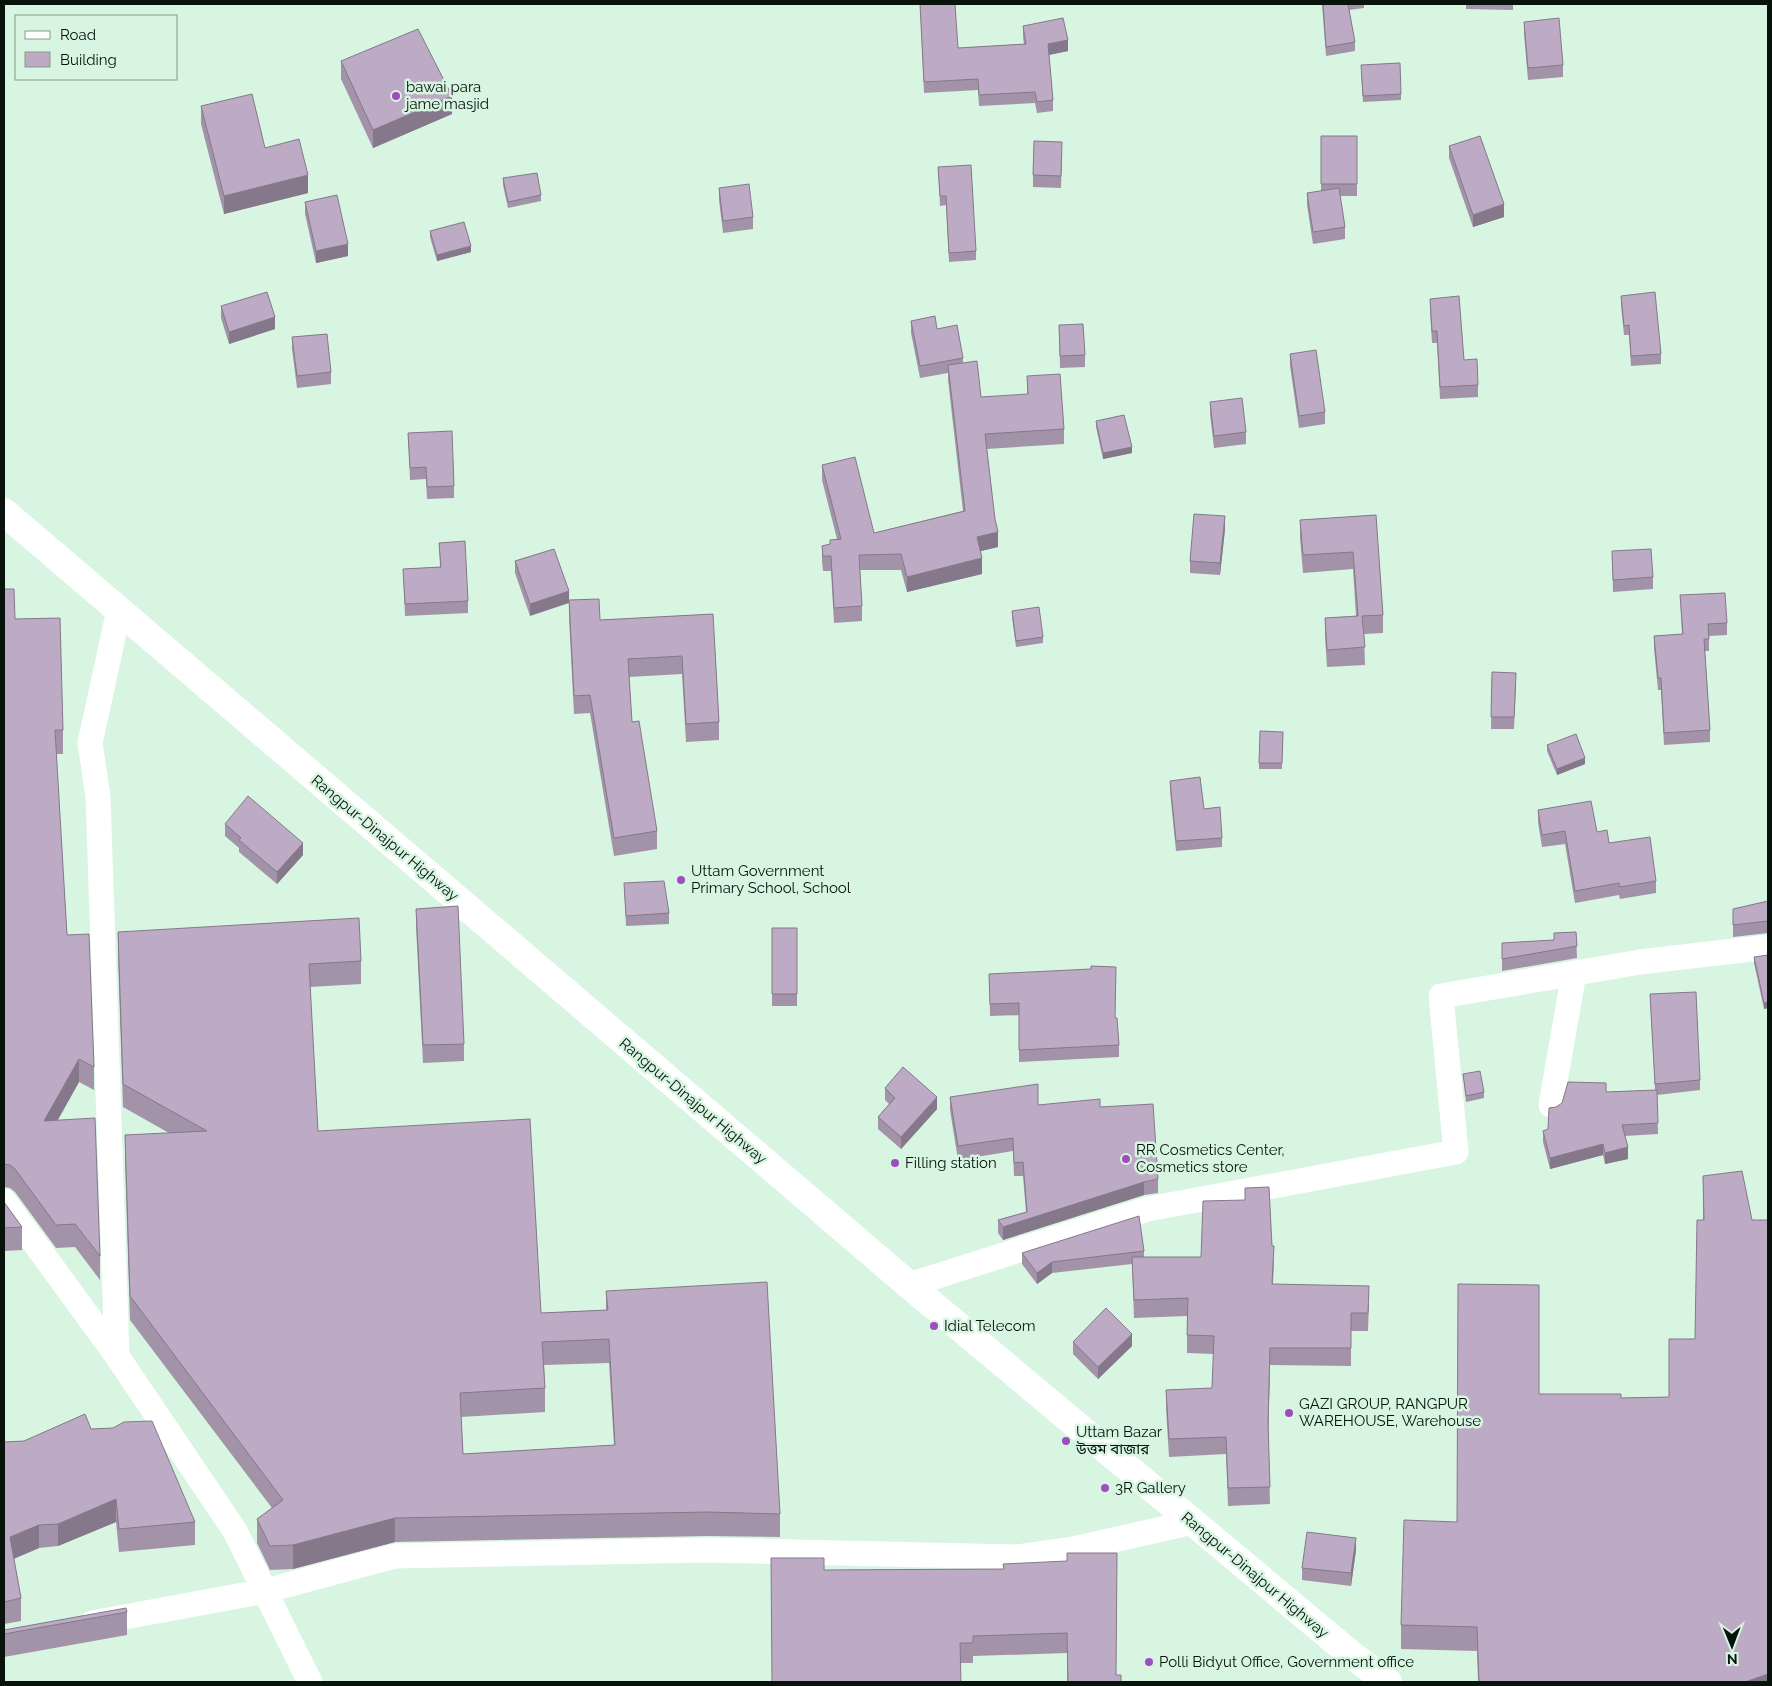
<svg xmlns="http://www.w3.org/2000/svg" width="1772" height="1686" viewBox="0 0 1772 1686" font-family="Raleway,'Noto Sans Bengali',sans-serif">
  <rect width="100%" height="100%" fill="#d7f5e1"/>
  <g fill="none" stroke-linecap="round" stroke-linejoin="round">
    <path stroke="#fff" stroke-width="25" d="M1551,1105l23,-132
      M4,1201l113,155 118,175 75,151
      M909,1285l239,-76 308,-57 -15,-156 199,-34 128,-15
      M117,1356l-19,-559 -8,-54 29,-133
      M92,1623l173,-32 130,-35 312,-6 310,7 56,-8 120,-27"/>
    <path stroke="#fff" stroke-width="28" d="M4,512l905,773 444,371 35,26"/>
  </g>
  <path fill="#a393a9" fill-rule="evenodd" d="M920,4l38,44 66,-4 -1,-7v-11l45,25 -19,4 4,45v11l-16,2 -2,-10 -56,3 -1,-16 -54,3z
    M1322,4h42v4l-15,2 6,32v9l-29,5z
    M1466,4h47v6l-47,-1z
    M1524,22l39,43v12l-35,3 -4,-46z
    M341,61l111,53 -79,34 -32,-69z
    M1361,71l40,23v6l-38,2z
    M201,106l64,42 43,45 -84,21 -23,-90z
    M1321,136h36v60h-17l5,31v12l-32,5 -6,-39v-12l14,-2z
    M1449,146l55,71 -31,10 -24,-69z
    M1062,154l-1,34 -28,-1v-12z
    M938,167l38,84v9l-27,2 -3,-57 -6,1z
    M503,178l38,17v6l-33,7 -5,-23z
    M719,188l34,29v12l-30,4 -4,-33z
    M305,202l43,54 -32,7 -11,-49z
    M430,231l41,21 -34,9 -7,-24z
    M1621,296l40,58v10l-30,2 -2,-31h-5l-3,-30z
    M1430,299l48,86v12l-38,2 -3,-56h-5l-2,-32z
    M221,306l54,23 -46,15 -8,-26z
    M911,321l26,8 26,29v5l18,34 46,-2v-19l37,53v15l-77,5 11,98 -17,4 1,23 -75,18 -6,-22h-41l2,36v15l-28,2 -3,-52h-8l-1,-10v-15l8,-2 7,-5 -15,-59v-15l52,68 89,-22 -15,-131v-7l-28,5 -9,-45z
    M1059,325l26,30v12l-25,1z
    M292,337l39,35v12l-34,4 -5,-39z
    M1290,354l35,58v12l-26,4 -9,-62z
    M1210,402l36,30v12l-32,4 -4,-34z
    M1096,421l36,32 -29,6 -7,-32z
    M408,433l46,53v12l-27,1 -1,-20 -16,1z
    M1376,515l7,100v18l-19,1 1,31 -38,2 -2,-31v-18l31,-2 -3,-47 -50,4 -3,-35v-18z
    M1225,529l-5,46 -30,-2v-12z
    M439,543l29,58v12l-63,3 -2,-47 37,-2z
    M554,549l-24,67 -15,-43v-12z
    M1612,551l41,26v12l-40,3z
    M4,589l11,30 48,111v24h-7l11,181 27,132v23l-15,-8 -21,38 42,136v24l-25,-33 -19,1 -41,-56 -5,-4 -6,-1z
    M1680,595l47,28v12l-18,1v15h-4l5,79v12l-46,3 -3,-55h-3l-4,-42v-12l28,-2z
    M569,600l31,20 113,-6 6,108v18l-33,2 -4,-68 -53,3 3,45 25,109v18l-43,7 -24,-143 -16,1 -5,-96z
    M1012,611l31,26v6l-27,4 -4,-30z
    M1492,672l24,13 -2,44h-23z
    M1283,732l-1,37h-23v-6z
    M1547,745l38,19 -28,11 -10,-24z
    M1170,781l34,28 18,29v9l-46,4 -6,-60z
    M1538,810l59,22 59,49v12l-36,6 -1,-4 -44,8 -10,-59 -23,3 -4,-25z
    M225,824l78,31 -26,29 -38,-32v-4l-14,-12z
    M624,883l45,30v11l-43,2z
    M1768,901v32l-35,4v-28z
    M416,909l48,135v17l-41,2 -7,-137z
    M772,928h25v78h-25z
    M118,932l243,29v23l-51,3 8,144 223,182 65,-3v-19l174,223v23l-73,-1 -312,6 -102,27 -23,1 -13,-27v-24l15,-11 -142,-188 -5,-161v-24l44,-2 -46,-26 -5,-152zM609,1363l5,82 -151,9 -2,-37 84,-5v-24l-1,-23z
    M1576,932l1,26 -75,13v-28l52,-3z
    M1768,955v53l-4,1 -10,-46v-6z
    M989,974l126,44 4,27v12l-100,5v-47l-29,1z
    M1650,994l50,86v10l-43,5 1,39 -33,2 3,23 -23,5 -2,-9 -53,14 -7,-27v-11l5,-2 8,-22 50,-15 49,-2z
    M1463,1074l21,18v6l-18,4z
    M885,1088l52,21 -36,40 -23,-20v-12l11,-13 -4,-4z
    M950,1097l88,8 62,2 58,72v14l-14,2 -141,45 -5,-7v-13l28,-8 -3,-36h-9l-1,-25 -55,9 -8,-50z
    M1703,1176l49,44 16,462h-290l-1,-31 -76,-2v-24l56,-103 82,-128 82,4 48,-1 26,-58 8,-119z
    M1245,1188l27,58 2,18 -1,20 96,20 -1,27h-17v35l-81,-1 -2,67 2,72 -42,2 -2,-52 -57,3 -3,-49v-18l46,-2 2,-34 -27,-1v-37l-53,2 -2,-54 -80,9 -15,11 -15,-20v-11l122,-2v6h57l44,-57z
    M4,1202l18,25v23l-18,1z
    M1073,1342l59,4 -34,33 -25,-25z
    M91,1429l104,93v23l-76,7 -3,-30 -58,24 -19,2 -25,11 7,39v23l-17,3v-182l20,-1z
    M1356,1550l-5,36 -49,-6v-12z
    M1003,1569l113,106 5,7h-54v-29l-94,3v7h-13l-136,-93z
    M127,1612v23l-123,22v-27z"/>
  <path fill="#84788a" d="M1068,40v11l-20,4v-11z
    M452,96v18l-79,34v-18z
    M308,175v18l-84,21v-18z
    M1504,204v13l-31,10v-12z
    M348,244v12l-32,7v-12z
    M471,246v6l-34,9v-6z
    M275,317v12l-46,15v-12z
    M1132,447v6l-29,6v-6z
    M1225,516v13l-5,46v-12z
    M998,532v15l-21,5v-15z
    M982,558v16l-75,18v-15z
    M569,591v12l-39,13v-12z
    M1585,758v6l-28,11v-6z
    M303,843v12l-26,29v-12z
    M1768,1002v6l-4,1v-6z
    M79,1059v23l-35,62v-23z
    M937,1097v12l-36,40v-12z
    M1603,1144v11l-53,14v-11z
    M1628,1147v12l-23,5v-11z
    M1144,1182v13l-141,45v-13z
    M1052,1262v11l-15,11v-11z
    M1132,1334v12l-34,33v-12z
    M1270,1348v17l-2,76v-18z
    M116,1499v23l-58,24v-22z
    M395,1518v24l-102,27v-24z
    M39,1525v23l-29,12v-23z
    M1356,1538v12l-5,36v-13z
    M1768,1674v8h-23z"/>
  <path fill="#bdabc5" stroke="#84788a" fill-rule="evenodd" d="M920,4h35l3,44 68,-4 -3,-18 40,-8 5,22 -20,4 5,56 -16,2 -2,-10 -56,3 -1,-16 -54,3z
    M1323,4h25l7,38 -29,5z
    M1559,18l4,47 -35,3 -4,-46z
    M418,29l34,67 -79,34 -32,-69z
    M1400,63l1,31 -38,2 -2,-31z
    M252,94l13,54 34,-9 9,36 -84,21 -23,-90z
    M1321,136h36v48h-36z
    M1480,136l24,68 -31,11 -24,-69z
    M1034,141l28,1 -1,34 -28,-1z
    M971,165l5,86 -27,2 -3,-57h-6l-2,-29z
    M537,173l4,22 -33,7 -5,-24z
    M749,184l4,33 -30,4 -4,-33z
    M1339,188l6,39 -32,5 -6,-39z
    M337,195l11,49 -32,7 -11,-49z
    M464,222l7,24 -34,9 -7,-24z
    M267,292l8,25 -46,15 -8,-26z
    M1655,292l6,62 -30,2 -2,-31 -5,1 -3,-30z
    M1459,296l5,64 13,-1 1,26 -38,2 -3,-56h-5l-2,-32z
    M935,316l2,13 20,-4 6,33 -43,8 -9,-45z
    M1083,324l2,31 -25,1 -1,-31z
    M327,334l4,38 -34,4 -5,-39z
    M1316,350l9,62 -26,4 -9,-62z
    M977,361l4,36 47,-3 -1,-18 33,-2 4,55 -79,5 10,85 3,13 -21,5 5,21 -75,19 -6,-23 -42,1 3,51 -28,2 -3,-52h-8l-1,-10 8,-2v-4l11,-1 -19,-74 33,-8 19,76 91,-22 -17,-146z
    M1242,398l4,34 -32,4 -4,-34z
    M1124,415l8,32 -29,6 -7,-32z
    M452,431l2,55 -27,1 -1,-20 -16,1 -2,-35z
    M1194,514l31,2 -5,47 -30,-2z
    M1376,515l7,100 -21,1 3,31 -38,3 -2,-32 33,-2 -5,-64 -50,3 -3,-35z
    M465,541l3,60 -63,3 -2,-35 38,-2 -2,-24z
    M554,549l15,42 -39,13 -15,-43z
    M1651,549l2,28 -40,3 -1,-29z
    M4,589h10l1,30 45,-1 3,112h-8l12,205 22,-1 5,133 -15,-8 -35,62 51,-3 5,138 -25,-32 -19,1 -41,-56 -5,-4 -6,-1z
    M1725,593l2,30 -19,1 1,15h-5l6,91 -46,3 -3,-55h-3l-4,-42 29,-2 -3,-39z
    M599,599l1,21 113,-6 6,108 -33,2 -4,-68 -54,3 4,63 7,-1 18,110 -43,7 -24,-143 -16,1 -5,-96z
    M1039,607l4,30 -27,4 -4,-30z
    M1492,672l24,1 -2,44h-23z
    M1260,731l23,1 -1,31h-23z
    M1576,734l9,24 -28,11 -10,-24z
    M1200,777l4,32 16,-2 2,31 -46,3 -6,-60z
    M248,796l55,47 -26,29 -38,-32 2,-2 -16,-14z
    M1591,801l6,31 10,-2 2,13 41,-6 6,44 -36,6 -1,-4 -44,8 -10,-60 -23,4 -4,-25z
    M664,881l5,32 -43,3 -2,-33z
    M1768,901v20l-35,4v-16z
    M458,906l6,138 -41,1 -7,-136z
    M359,918l2,43 -52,3 9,167 212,-12 11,194 67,-3 -2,-19 161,-9 13,232 -73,-2 -312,6 -102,27 -23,1 -13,-27 26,-19 -153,-204 -5,-161 82,-4 -84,-47 -5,-152zM609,1339l6,106 -152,9 -3,-61 85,-5 -3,-46z
    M772,928h25v66h-25z
    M1576,932l1,14 -75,13v-16l52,-3v-7z
    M1768,955v47l-4,1 -10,-46z
    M1091,966l25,1 -1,51h2l2,27 -100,5v-47l-29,1 -1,-30 102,-5z
    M1696,992l4,88 -45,4 -5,-90z
    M903,1067l34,30 -36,40 -23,-20 17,-19 -10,-10z
    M1480,1071l4,21 -18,4 -3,-22z
    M1568,1082l38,1v9l51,-2 1,33 -36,2 6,22 -23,6 -2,-9 -53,14 -7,-27 5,-2 1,-21 7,-1 6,-4z
    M1038,1084v21l62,-6v8l53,-3 5,75 -14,3 -141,45 -5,-7 29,-8 -4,-50 -9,1 -1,-25 -55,8 -8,-49z
    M1742,1171l10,49h16v454l-23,8h-266l-2,-55 -76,-2 3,-105 53,2 1,-238 81,1v109h82v4l48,-1v-58h26l2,-119h7l-1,-44z
    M1269,1187l3,59h2l-2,38 97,2 -1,27h-17v35h-81l-2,75 2,64 -42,1 -2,-51 -57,2 -3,-49 46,-2 2,-52 -27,-1 1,-37 -54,2 -2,-43h69l2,-56 42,-1v-12z
    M4,1202l18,25 -18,1z
    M1139,1216l5,35 -92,11 -15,11 -15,-20z
    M1106,1308l26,26 -34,33 -25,-25z
    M85,1414l6,15 22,-1 11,-6 28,-1 43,101 -76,7 -3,-30 -58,25 -19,1 -29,12 11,61 -17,4v-160l20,-1z
    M1307,1532l49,6 -5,35 -49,-5z
    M1067,1553h50l-1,122h5v7h-53l-1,-49 -94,3v7h-13l1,39h-189l-1,-124h53v12l180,-1 -1,-5 64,-3z
    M126,1608l1,4 -123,22v-4z"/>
  <g fill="#9d4dbd" stroke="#d7f5e1" stroke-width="2">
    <circle cx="396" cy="96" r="5"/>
    <circle cx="681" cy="880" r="5"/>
    <circle cx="1126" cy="1159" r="5"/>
    <circle cx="895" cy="1163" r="5"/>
    <circle cx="934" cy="1326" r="5"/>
    <circle cx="1289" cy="1413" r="5"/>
    <circle cx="1066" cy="1441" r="5"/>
    <circle cx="1105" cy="1488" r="5"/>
    <circle cx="1149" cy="1662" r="5"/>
  </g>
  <g text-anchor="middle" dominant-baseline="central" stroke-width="5" stroke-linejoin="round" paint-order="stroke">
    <g font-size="15" fill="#08130c" stroke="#d7f5e1" text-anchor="start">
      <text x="406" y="87">bawai para<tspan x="406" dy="17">jame masjid</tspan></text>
      <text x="691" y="871">Uttam Government<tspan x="691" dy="17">Primary School, School</tspan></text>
      <text x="1136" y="1150">RR Cosmetics Center,<tspan x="1136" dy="17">Cosmetics store</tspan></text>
      <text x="905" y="1163">Filling station</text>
      <text x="944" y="1326">Idial Telecom</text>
      <text x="1299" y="1404">GAZI GROUP, RANGPUR<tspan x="1299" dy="17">WAREHOUSE, Warehouse</tspan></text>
      <text x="1076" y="1432">Uttam Bazar<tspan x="1076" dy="17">উত্তম বাজার</tspan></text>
      <text x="1115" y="1488">3R Gallery</text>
      <text x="1159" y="1662">Polli Bidyut Office, Government office</text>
    </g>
    <g font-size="15" fill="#08130c" stroke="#d7f5e1">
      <text transform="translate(385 838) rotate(40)">Rangpur-Dinajpur Highway</text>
      <text transform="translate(693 1101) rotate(40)">Rangpur-Dinajpur Highway</text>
      <text transform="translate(1255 1575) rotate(40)">Rangpur-Dinajpur Highway</text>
    </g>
  </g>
  <rect width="1772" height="1686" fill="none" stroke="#08130c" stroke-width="10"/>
  <rect x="15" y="15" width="162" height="65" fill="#d7f5e1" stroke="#849b8c"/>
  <rect x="25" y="31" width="25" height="8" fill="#ffffff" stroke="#849b8c"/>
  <text x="60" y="40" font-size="15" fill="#08130c">Road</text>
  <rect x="25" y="52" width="25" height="15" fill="#bdabc5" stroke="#849b8c"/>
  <text x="60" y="65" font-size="15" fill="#08130c">Building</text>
  <g transform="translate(1732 1646) rotate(179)" stroke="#d7f5e1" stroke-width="4" paint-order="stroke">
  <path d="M0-4L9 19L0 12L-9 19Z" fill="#08130c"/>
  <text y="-8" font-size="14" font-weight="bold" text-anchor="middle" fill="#08130c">N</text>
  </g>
</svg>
